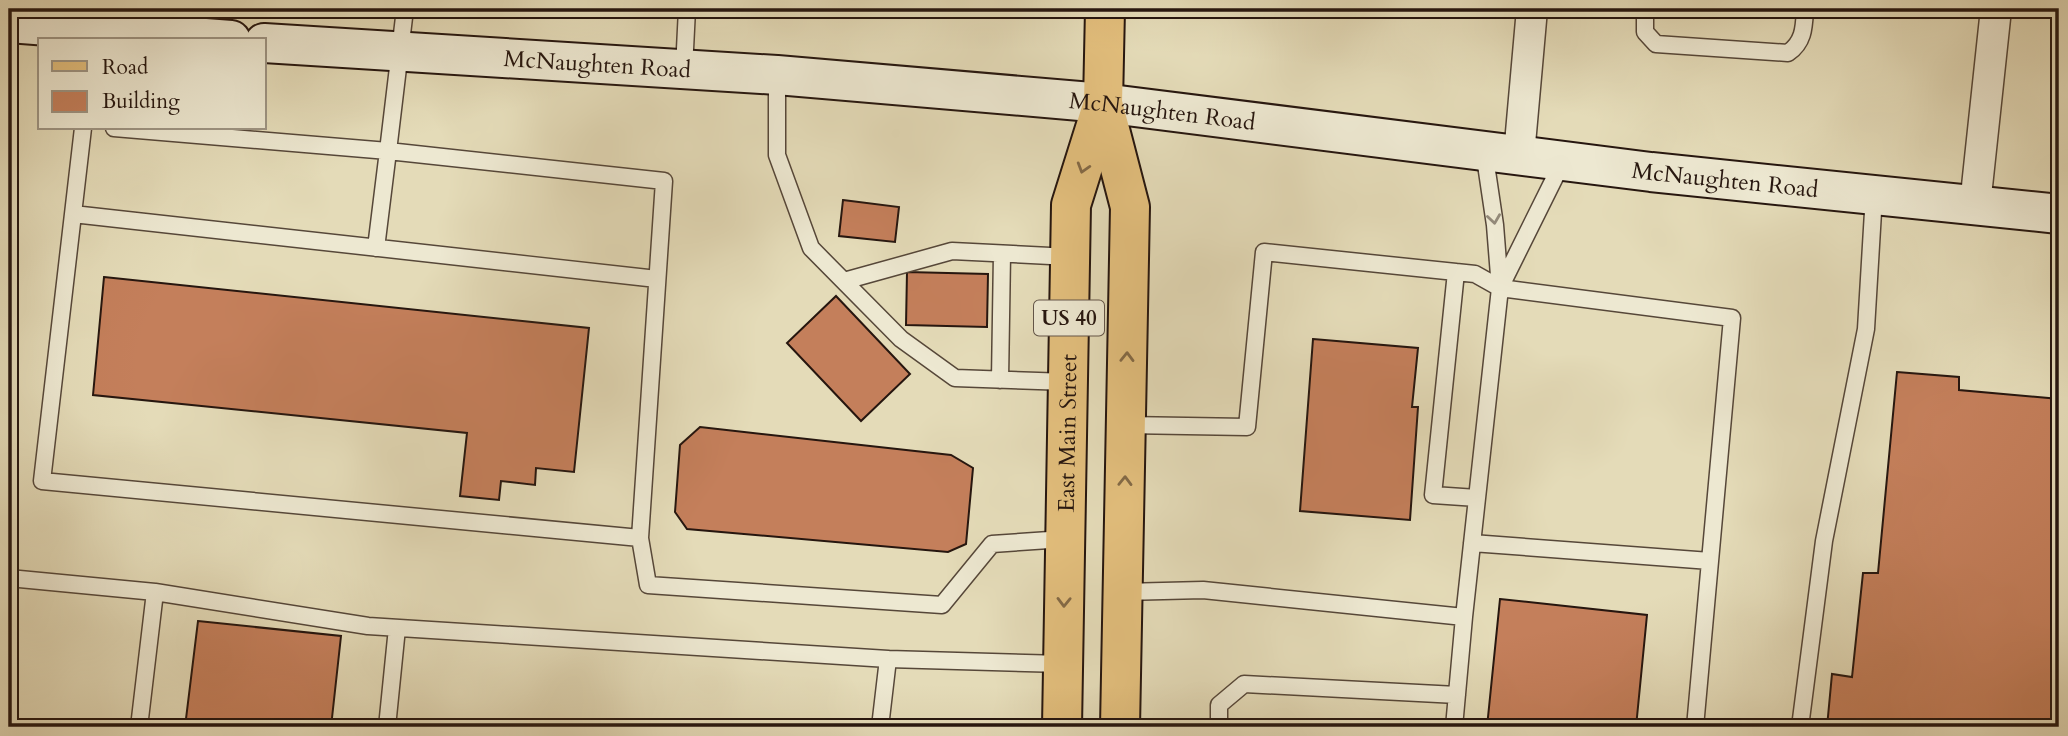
<svg xmlns="http://www.w3.org/2000/svg" width="2068" height="736" viewBox="0 0 2068 736" font-family="Cardo,serif">
  <rect width="100%" height="100%" fill="#e4dbb8"/>
  <filter id="stains"><feTurbulence type="fractalNoise" baseFrequency=".00286" numOctaves="4"/><feColorMatrix values="0 0 0 0 .2 0 0 0 0 .09 0 0 0 0 .02 0 0 0 .5 -.17"/></filter>
  <radialGradient id="worn" r=".72"><stop offset=".6" stop-color="#630" stop-opacity="0"/><stop offset="1" stop-color="#630" stop-opacity=".3"/></radialGradient>
  <path fill="#c47f5b" stroke="#26160f" stroke-width="2" d="M843,200l56,7 -4,35 -56,-6z
    M907,272l81,2 -1,53 -81,-2z
    M104,277l485,51 -15,144 -38,-4 -1,17 -34,-4 -2,19 -39,-4 7,-63 -374,-38z
    M836,296l74,78 -49,47 -74,-78z
    M1313,339l105,9 -6,59h6l-8,113 -110,-9z
    M1897,372l62,5v13l100,9v328h-232l5,-53 20,3 11,-104h15z
    M700,427l251,28 22,13 -7,76 -18,8 -261,-23 -12,-17 5,-67z
    M1500,599l147,16 -11,112h-149z
    M198,621l143,15 -10,91h-146z"/>
  <g fill="none" stroke-linecap="round" stroke-linejoin="round">
    <g stroke="#564739" stroke-width="19">
      <path id="lane" d="M1645,9v23l11,12 132,9c16,-11 16,-26 17,-44
        M684,69l3,-60
        M777,75v80l34,93 90,91 54,39 113,4
        M83,128l-41,353 598,57 24,-357 -276,-30 -12,97
        M114,128l274,23 17,-142
        M1484,151l11,74 5,63 63,-127
        M73,214l584,65
        M1456,272l-23,223 44,3
        M844,281l108,-30 118,6
        M1000,380l2,-126
        M1126,425l121,2 17,-175 211,22 25,14 232,30 -37,409
        M640,538l8,47 294,20 50,-61 72,-5
        M1472,543l238,18
        M9,578l146,14 213,34 520,33 175,5
        M1123,592l80,-2 261,27 36,-329
        M139,727l16,-135
        M387,727l10,-99
        M880,727l8,-68
        M1219,727v-22l25,-21 213,11
        M1454,727l10,-110
        M1800,727l24,-186 42,-212 8,-134"/>
    </g>
    <g stroke="#564739" stroke-width="33">
      <path id="street" d="M1519,155l13,-146
        M1975,205l21,-196"/>
    </g>
    <g stroke="#26160f" stroke-width="42">
      <g id="secondary">
        <path d="M9,23l222,17"/>
        <path id="s1" d="M264,43l513,32 326,28 548,69 408,42"/>
      </g>
    </g>
    <g stroke="#26160f" stroke-width="42">
      <g id="primary">
        <path d="M1105,9l-2,94 27,104 -10,520"/>
        <path id="s2" d="M1062,727l9,-522 32,-102"/>
      </g>
    </g>
    <use href="#lane" stroke="#ede8d1" stroke-width="16"/>
    <use href="#street" stroke="#ede8d1" stroke-width="30"/>
    <use href="#secondary" stroke="#ede8d1" stroke-width="38"/>
    <use href="#primary" stroke="#e2be7c" stroke-width="38"/>
  </g>
  <defs><path id="oneway-chevron" d="M-2-3.5L2.5 0L-2 3.5" fill="none" stroke-width="1.6" stroke-linecap="round" stroke-linejoin="round" transform="scale(1.75)"/></defs>
  <g stroke="#846a46">
    <use href="#oneway-chevron" transform="translate(1083 168) rotate(107)"/>
    <use href="#oneway-chevron" transform="translate(1127 357) rotate(-89)"/>
    <use href="#oneway-chevron" transform="translate(1125 481) rotate(-89)"/>
    <use href="#oneway-chevron" transform="translate(1064 602) rotate(91)"/>
  </g>
  <use stroke="#938a7a" href="#oneway-chevron" transform="translate(1494 219) rotate(82)"/>
  <g text-anchor="middle" dominant-baseline="central" stroke-width="6" stroke-linejoin="round" paint-order="stroke">
    <rect fill="#ede8d1" stroke="#625549" stroke-width="2" x="1034" y="300.5" width="70" height="35" rx="5"/>
    <g font-size="21" font-weight="bold" fill="#26160f">
      <text x="1069" y="318">US 40</text>
    </g>
    <g font-size="23" fill="#26160f" stroke="#ede8d1">
      <text stroke="none"><textPath href="#s1" startOffset="334">McNaughten Road</textPath></text>
      <text stroke="none"><textPath href="#s1" startOffset="901">McNaughten Road</textPath></text>
      <text stroke="none"><textPath href="#s1" startOffset="1468">McNaughten Road</textPath></text>
      <text stroke="none"><textPath href="#s2" startOffset="294">East Main Street</textPath></text>
    </g>
  </g>
  <rect width="2068" height="736" fill="none" stroke="#e4dbb8" stroke-width="35"/>
  <rect x="10" y="10" width="2047" height="715" fill="none" stroke="#26160f" stroke-width="3.5"/>
  <rect x="18" y="18" width="2033" height="701" fill="none" stroke="#26160f" stroke-width="2"/>
  <rect x="38" y="38" width="228" height="91" fill="#ede8d1" stroke="#9d9483" stroke-width="2"/>
  <rect x="52" y="61" width="35" height="10" fill="#e2be7c" stroke="#9d9483" stroke-width="2"/>
  <text x="102" y="74" font-size="21" fill="#26160f">Road</text>
  <rect x="52" y="91" width="35" height="21" fill="#c47f5b" stroke="#9d9483" stroke-width="2"/>
  <text x="102" y="108" font-size="21" fill="#26160f">Building</text>
  <rect width="100%" height="100%" filter="url(#stains)"/>
  <rect width="100%" height="100%" fill="url(#worn)"/>
</svg>
